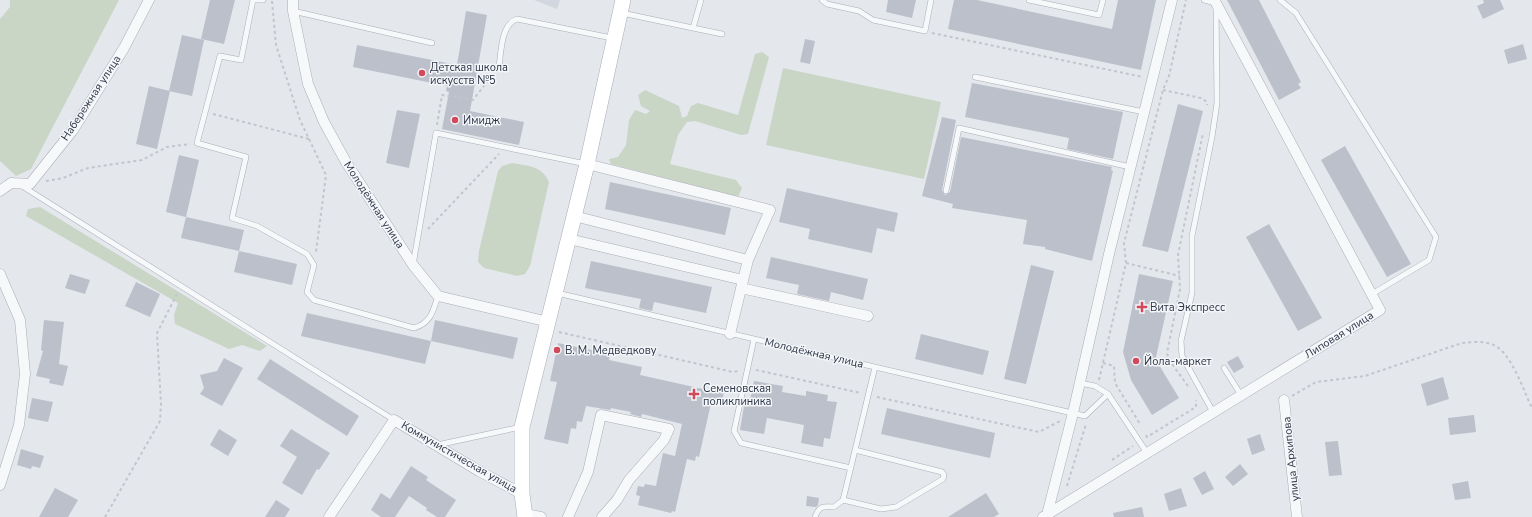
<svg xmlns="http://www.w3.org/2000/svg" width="1532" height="517" viewBox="0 0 1532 517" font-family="'Nunito Sans',sans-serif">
  <rect width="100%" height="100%" fill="#e4e7ec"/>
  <path fill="#d2d6de" d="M534,0h26l-3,9z"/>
  <path fill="#c9d6c5" d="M10,0h109l-88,169 -15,7 -16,-15v-142l10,-12z
    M762,52l7,5 -21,77 -7,1 -46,-14 -8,1 -9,13 -8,29 66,16 6,8 -4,9 -127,-33 -2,-5 9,-2 8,-12 3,-25 6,-10 11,4 4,-3 -9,-5 -3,-11 7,-5 34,16 3,12 5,-2 4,-10 7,-3 40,12 17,-61z
    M783,68l158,34 -17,77 -158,-34z
    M512,163c17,3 30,3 37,19l-19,84 -5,8 -8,2 -33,-8 -6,-6 1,-11 19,-80 4,-5z
    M40,207l227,139 -7,5 -18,-6 -13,4 -54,-25 -1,-9 4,-12 -152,-87 2,-7z"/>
  <path fill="#bbc0ca" d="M210,0h25l-11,44 -23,-5z
    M888,0h28l-4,18 -26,-6z
    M954,0h23l135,29 6,-29h38l-15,70 -193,-41z
    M1227,0h32l42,82 -3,2 3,4 -22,12z
    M1483,0h17l4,9 -21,10 -6,-13 7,-3z
    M466,11l21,4 -17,96 54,11 -5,23 -77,-16 7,-37 -3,-1 1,-5 -94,-19 4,-22 100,20z
    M182,35l22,5 -12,56 -23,-5z
    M805,39l10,2 -5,23 -10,-2z
    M1523,44l4,15 -19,5 -4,-14z
    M972,83l151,29 -10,47 -46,-10 2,-11 -104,-21z
    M149,86l21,5 -13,58 -21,-5z
    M1178,104l25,7 -35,141 -26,-6z
    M397,110l23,4 -11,54 -23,-5z
    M942,117l14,3 -14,70 3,5 5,-3 11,-55 151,30 -1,3 2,1 -21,90 -47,-12v-2l-22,-3 4,-24 -75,-12 1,-4 -31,-8z
    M1345,146l66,118 -24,13 -66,-117z
    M179,155l20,5 -13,57 -20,-5z
    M610,182l121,26 -6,27 -120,-26z
    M787,188l111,25 -4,19 -17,-4 -5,25 -64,-14 2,-10 -31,-7z
    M186,217l58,13 -5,21 -58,-13z
    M1269,224l53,94 -24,13 -52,-94z
    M239,251l58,13 -5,21 -58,-13z
    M771,257l97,22 -5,21 -32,-8 -2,9 -32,-7 2,-9 -33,-7z
    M591,261l121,26 -6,26 -52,-11 -2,9 -13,-3 2,-9 -56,-11z
    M1031,265l23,6 -28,113 -22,-5z
    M70,274l20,6 -5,14 -20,-6z
    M1139,274l34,7 -17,76 3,8 20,33 -27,17 -21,-35 -8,-28z
    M136,282l24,12 -10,23 -25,-11z
    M307,313l124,28 -6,23 -124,-28z
    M44,320l20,2 -5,42 9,2 -5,20 -14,-3 1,-4 -14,-3 7,-25 -2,-1z
    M435,320l83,18 -5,21 -82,-18z
    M921,334l68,17 -6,24 -68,-16z
    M558,343l52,11 -1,6 33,7 -2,8 72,16 1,-6 12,3 -4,17 -10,-2 -12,54 -3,-1 -1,5 -8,-2 -12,53 -3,-1 -1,2 -33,-8 2,-9 -4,-1 2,-9 6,1 1,-3 11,2 7,-33 12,3 7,-32 -40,-10 -1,3 -11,-3 1,-2 -20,-4 -1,2 -24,-4 -4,16 -5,-1 -1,8 -5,-1 -3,16 -24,-5 13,-57 -7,-1z
    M1238,356l6,11 -10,6 -7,-11z
    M224,358l19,10 -21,38 -22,-12 4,-6 -4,-13 17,-4z
    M270,359l89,57 -12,20 -90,-57z
    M1443,377l6,22 -22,7 -6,-22z
    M754,381l29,5 -1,6 24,4v-5l22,4 -1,6 10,1 -7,37 -6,-1 -1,9 -22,-4 3,-18 -37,-7 -3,16 -24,-4 5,-30 5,1z
    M32,398l21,4 -5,20 -20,-4z
    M887,408l108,25 -5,25 -109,-24z
    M1474,415l2,17 -26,3 -2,-17z
    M219,429l18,11 -9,16 -18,-11z
    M291,429l39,24 -11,17 -2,-1 -15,26 -20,-12 15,-26 -17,-11z
    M1260,434l5,16 -13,5 -5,-16z
    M1338,441l4,34 -13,1 -4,-34z
    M21,449l23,7 -4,12 -8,-2 -1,3 -14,-4z
    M1240,464l8,10 -15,12 -8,-9z
    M411,466l17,11 -2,3 30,20 -11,17h-8l-11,-7 1,-2 -18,-12 -14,21h-14l-10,-7 10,-17 9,6z
    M1205,471l9,18 -12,6 -9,-17z
    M1468,481l3,17 -16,2 -3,-16z
    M55,488l23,12 -10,17h-29z
    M1181,488l6,18 -18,5 -5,-17z
    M986,493l13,21 -5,3h-46z
    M807,496l12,2 -1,7 -2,2 -10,-1z
    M276,500l14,9 -5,8h-20z
    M1142,507l2,10h-30l-1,-4z"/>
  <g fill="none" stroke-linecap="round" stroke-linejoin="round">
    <g stroke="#a9aeb7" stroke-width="6">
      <path id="lane" d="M263,0h-10l-12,60 -21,-4 -23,87 49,14 -14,61 25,8 50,28 7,11 -7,27 7,8 100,28c17,-5 19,-17 24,-32
        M822,0l5,4 32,7 14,9 52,11 6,-31
        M1029,0l70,15 4,-15
        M1204,0l12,3 1,100 -5,34 -20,99v57l-11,48 1,15 31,56
        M1280,0l16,13 140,224 -7,23 -57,34
        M293,11l139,32
        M622,13l71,15 8,-28
        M693,28l29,6
        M499,67c2,-14 2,-43 18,-48l95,19
        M975,77l169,35
        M22,186l372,234
        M946,191l13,-63 171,39
        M413,265l23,-132 150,31
        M557,293l528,123 23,-22
        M754,339l-20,92 7,12 110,25
        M1224,368l17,27
        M1080,383l15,3 13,8 39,59
        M437,445l84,-18
        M843,500l38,9 15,-2 47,-28 1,-4 -2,-3 -87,-22
        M815,517c4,-11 8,-11 19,-10l9,-7 32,-133"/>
    </g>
    <g stroke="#a9aeb7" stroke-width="11">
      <path id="street" d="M293,0v11l15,73 16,38 22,40 67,103 25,31 111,26
        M0,191l11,-8 19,1 43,-54 51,-82 25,-48
        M574,216l174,44 22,-50 -183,-46
        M569,239l174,41
        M0,274l20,46 5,54 -6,51 -19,60
        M741,288l127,28
        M730,334l18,-74
        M1284,400l13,117
        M525,514l16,3
        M1047,515l26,-102 36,-159 63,-254
        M329,517l65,-97 85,51 43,23
        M568,517l20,-45 13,-57 68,14 -5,11 -35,40 -12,20 -15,17
        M1043,517l337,-207 -164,-307"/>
    </g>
    <g stroke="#a9aeb7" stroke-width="16">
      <path id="secondary" d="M525,517l-3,-23v-67l65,-263 36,-164"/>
    </g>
    <path stroke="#c2c5cb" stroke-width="2" stroke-dasharray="3 3" stroke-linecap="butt" d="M272,1l4,44 24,75 26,55 -10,77
      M932,33l211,44
      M1163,90l38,8 6,4v3
      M213,114l96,25
      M437,125l5,-30 31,5 21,-27
      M46,181l17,-3 25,-10 54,-8 25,-13 23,-3
      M428,229l71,-75
      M1126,263l54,13
      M559,332l174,40 5,-1
      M1103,363l11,3 1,17 25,41
      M756,370l105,23
      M1099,380l27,-117 -2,-20 39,-153 6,-14 17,-76
      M1188,386l-19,-26 -2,-7 13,-64 -2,-34 25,-122
      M1292,396l24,-14 49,-6 97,-33c9,-1 20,-2 29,1 20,6 32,46 41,64
      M877,397l162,35 21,-11
      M1146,435l1,2 49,-30v-7
      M1112,460l21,-14
      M1067,486l19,-62
      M105,517l55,-96 1,-17 -4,-71 20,-39"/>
    <use href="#lane" stroke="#f7f8fa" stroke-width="5"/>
    <use href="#street" stroke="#f7f8fa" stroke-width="10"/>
    <use href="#secondary" stroke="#fff" stroke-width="15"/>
  </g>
  <g fill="#d1495b" stroke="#f4f6f9" stroke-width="1.5">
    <circle cx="422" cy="73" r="4"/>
    <circle cx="455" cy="120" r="4"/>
    <path d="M1140 301h4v4h4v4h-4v4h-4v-4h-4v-4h4z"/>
    <circle cx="557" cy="350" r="4"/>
    <circle cx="1136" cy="361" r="4"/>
    <path d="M692 388h4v4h4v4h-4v4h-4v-4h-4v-4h4z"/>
  </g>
  <g text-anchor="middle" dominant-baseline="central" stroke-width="3" stroke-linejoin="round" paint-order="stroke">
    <g font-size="11" fill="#2b3445" stroke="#f4f6f9" text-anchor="start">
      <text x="430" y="67">Детская школа<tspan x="430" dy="13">искусств №5</tspan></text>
      <text x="463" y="120">Имидж</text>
      <text x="1150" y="307">Вита Экспресс</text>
      <text x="565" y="350">В. М. Медведкову</text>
      <text x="1144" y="361">Йола-маркет</text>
      <text x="703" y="388">Семеновская<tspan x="703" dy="13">поликлиника</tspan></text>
    </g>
    <g font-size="11" fill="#2b3445" stroke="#f4f6f9">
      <text transform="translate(91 98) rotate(-57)">Набережная улица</text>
      <text transform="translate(374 205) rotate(57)">Молодёжная улица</text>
      <text transform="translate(1339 335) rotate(-32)">Липовая улица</text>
      <text transform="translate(814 353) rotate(13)">Молодёжная улица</text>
      <text transform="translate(459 457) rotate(30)">Коммунистическая улица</text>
      <text transform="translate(1291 459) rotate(-96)">улица Архипова</text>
    </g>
  </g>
</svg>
